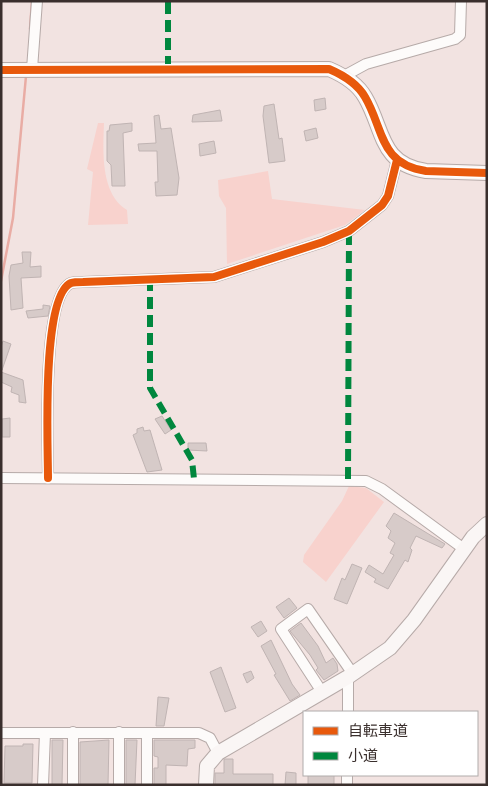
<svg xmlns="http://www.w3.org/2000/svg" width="488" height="786" viewBox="0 0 488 786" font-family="Poppins,'Noto Sans JP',sans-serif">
  <rect width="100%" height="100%" fill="#f2e3e1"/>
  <path fill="#f8d2cd" d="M98,123h6c-1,27 -4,71 23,87l1,14 -40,1 5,-53 -6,-3z
    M268,171l4,28 93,11 -20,15 -118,39 -1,-56 -7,-12 -1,-16z
    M349,486l17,2 18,14 -58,80 -23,-20 1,-7 38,-54z"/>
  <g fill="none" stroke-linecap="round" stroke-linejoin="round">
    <path stroke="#e9aca4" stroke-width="2.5" d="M30,29l2,-28
      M1,281l12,-63 13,-142"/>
  </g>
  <path fill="#d7cbc9" stroke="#c0b4b3" d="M325,98l1,11 -11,2 -1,-11z
    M274,104l5,35 3,-1 3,23 -16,2 -6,-47 1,-10z
    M220,110l2,11 -30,1 1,-7z
    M159,115l2,14 10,-1 8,50 -2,17 -21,1 -1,-14h3l-1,-31h-18l-1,-7 18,-1 -2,-27z
    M132,123v8l-9,2 2,53h-13l-1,-21 -4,-4v-30h2l1,-6z
    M316,128l2,10 -12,3 -2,-10z
    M214,141l2,12 -16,3 -1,-12z
    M22,252h9l-1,15 11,-1v11l-20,1 2,30 -12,2 -2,-34 2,-11 12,-2z
    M43,305l7,1 -2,10 -20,2 -2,-7 17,-2z
    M3,341l8,3 -9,26 -1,-23z
    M1,372l22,8 3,23 -7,-1v-7l-8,-3 1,-5 -11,-5z
    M162,416l9,14 -6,4 -10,-15z
    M10,418v19h-8v-18z
    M143,427l1,4 6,-1 12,40 -15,2 -14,-37 4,-2v-4z
    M188,443h18l1,8 -19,-1z
    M394,513l51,31 -3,4 -26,-12 -6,12 2,2 -4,12 -3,-2 -17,29 -14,-7 2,-3 -11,-7 4,-7 14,9 11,-19 -4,-2 5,-10 -7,-5 3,-7 -5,-5z
    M352,564l10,4 -15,36 -13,-5 8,-21 3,2z
    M289,598l8,10 -13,10 -8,-11z
    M261,621l6,10 -9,6 -7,-10z
    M301,623l17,23 8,17 7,-5 4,6 1,7 -14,9 -8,-10 2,-2 -8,-13 -20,-24z
    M271,640l21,44 8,11 -10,6 -16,-26 2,-1 -15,-28z
    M221,667l15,41 -11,4 -15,-40z
    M251,671l3,7 -7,5 -4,-9z
    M158,697l11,1 -5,28h-8z
    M52,740h11l-1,45h-10z
    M109,740l-1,45h-28v-43z
    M126,740h11l-2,45h-9z
    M154,740h41v8l-7,1 -1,17 -21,-1v20h-12v-17h4v-11l-4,-1z
    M23,744h10l-1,39h-28l1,-37h18z
    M224,759h9v15h40v11h-58v-12h9z
    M286,772l10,1v12h-11z
    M308,775h26v10h-26z"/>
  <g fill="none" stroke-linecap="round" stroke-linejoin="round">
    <g stroke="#b6aaa8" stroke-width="12">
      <path id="street" d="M32,69l5,-68
        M344,76l22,-12 89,-25 5,-4 1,-34
        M1,478l365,3 16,8 82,60
        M48,478c0,-31 -7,-182 23,-195 3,-1 8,-1 12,-1l131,-5 109,-35 26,-11 33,-26 6,-9 9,-36
        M322,692l-41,-63 27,-20 45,65
        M348,712v-35
        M73,732v53
        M119,732v53
        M1,733h198l11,5 8,15
        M43,785l2,-52
        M147,785v-52
        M347,785v-10"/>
    </g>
    <g stroke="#b6aaa8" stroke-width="16">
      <path id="secondary" d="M1,70l328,-1c14,6 28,14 36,28 19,32 14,67 61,74l61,2
        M206,785l1,-19 11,-13 130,-76 42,-29 24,-28 59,-83 14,-13"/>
    </g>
    <use href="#street" stroke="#fdfbfa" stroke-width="10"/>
    <use href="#secondary" stroke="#faf6f5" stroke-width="14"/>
    <path stroke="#00873e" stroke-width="6" stroke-dasharray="12 6" stroke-linecap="butt" d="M168,68v-67
      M150,279v109l42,72 2,19
      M348,479l1,-248"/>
    <g stroke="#fff" stroke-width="11">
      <path id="cycleway" d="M1,70l328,-1c14,6 28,14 36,28 19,32 14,67 61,74l61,2
        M48,478c0,-31 -7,-182 23,-195 3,-1 8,-1 12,-1l131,-5 109,-35 26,-11 33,-26 6,-9 9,-36"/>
    </g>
    <use href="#cycleway" stroke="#e8590c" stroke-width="8"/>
  </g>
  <rect width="488" height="786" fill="none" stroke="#3a2f2d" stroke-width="5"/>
  <rect x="303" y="711" width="175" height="65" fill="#ffffff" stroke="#b0acab"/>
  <rect x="313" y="727" width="25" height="8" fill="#e8590c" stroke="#b0acab"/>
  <text x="348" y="736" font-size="15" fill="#3a2f2d">自転車道</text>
  <rect x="313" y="752" width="25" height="8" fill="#00873e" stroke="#b0acab"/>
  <text x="348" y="761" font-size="15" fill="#3a2f2d">小道</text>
</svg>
